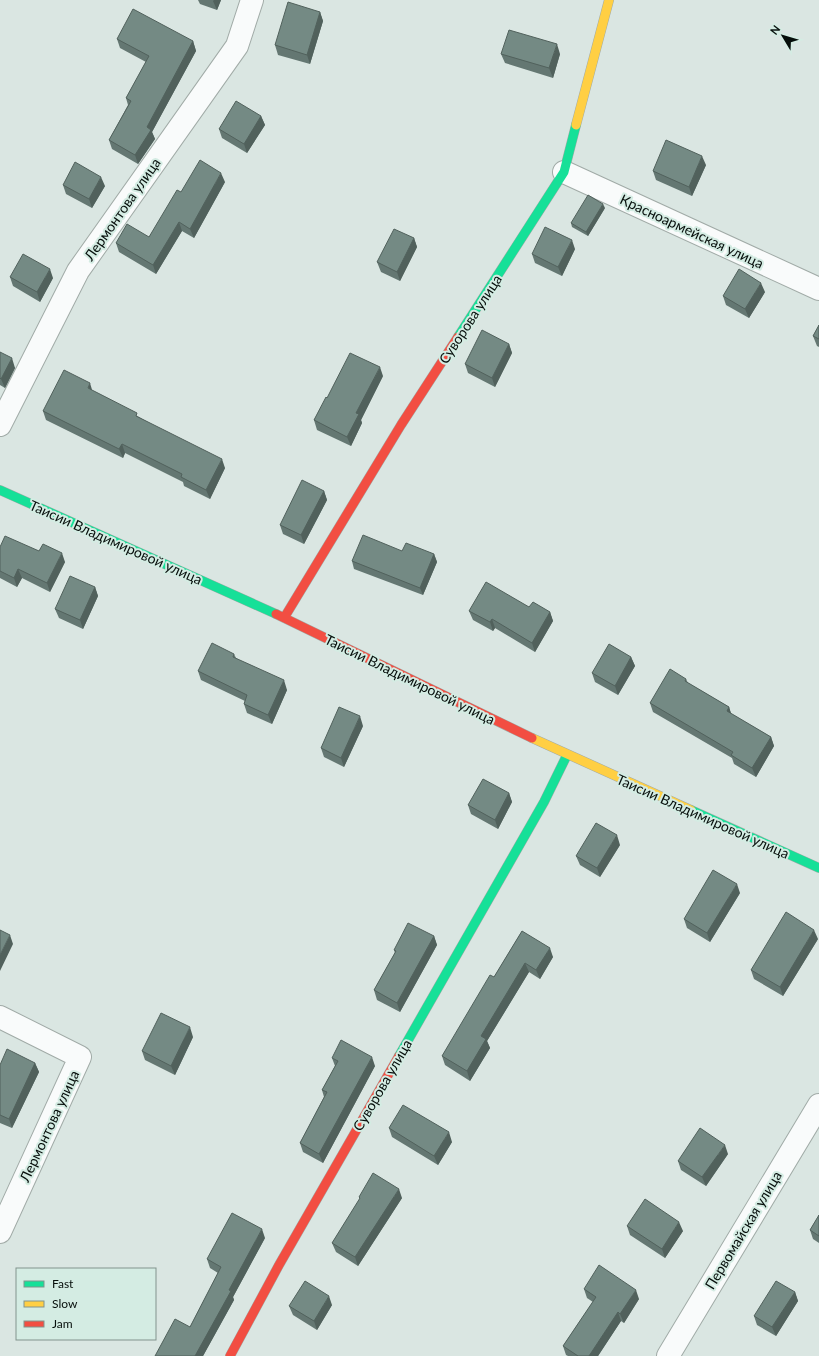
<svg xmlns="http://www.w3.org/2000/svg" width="819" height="1356" viewBox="0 0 819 1356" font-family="Lato,sans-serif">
  <rect width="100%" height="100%" fill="#dae6e2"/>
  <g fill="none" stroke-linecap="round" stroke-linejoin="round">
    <g stroke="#a1aba7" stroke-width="24">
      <path id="street" d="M564,172l255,117
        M0,425l78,-154 159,-225 15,-46
        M0,1017l80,40 -80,175
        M668,1356l151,-251"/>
    </g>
    <g stroke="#a1aba7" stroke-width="10">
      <path id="fast" d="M458,337l106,-165 12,-47
        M0,490l276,124
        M691,810l128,58
        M399,1056l145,-254 23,-47"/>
    </g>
    <g stroke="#a1aba7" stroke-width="10">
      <path id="slow" d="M576,125l33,-125
        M532,738l159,72"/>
    </g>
    <g stroke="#a1aba7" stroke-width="10">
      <path id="jam" d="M276,614l256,124
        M284,618l117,-193 57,-88
        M230,1356l49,-91 120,-209"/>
    </g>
    <use href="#street" stroke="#f9fbfb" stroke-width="22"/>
    <use href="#fast" stroke="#16e098" stroke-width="9"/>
    <use href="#slow" stroke="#ffcf43" stroke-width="9"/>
    <use href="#jam" stroke="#f24e42" stroke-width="9"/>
  </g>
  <path fill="#647772" d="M198,0h23l-4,10 -17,-6z
    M320,12l3,9 -13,43 -32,-9 -3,-10z
    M117,39l76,2 3,10 -44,81 3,7 -17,25 -26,-15 -3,-9 19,-35 -2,-7 20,-36 -26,-14z
    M501,54h59l-7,24 -48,-15z
    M261,116l4,9 -18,28 -25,-15 -3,-9z
    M706,165l-14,31 -36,-16 -3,-9z
    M225,182l-31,56 -12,-7 -26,43 -37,-22 -3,-9 33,-6 32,-45z
    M63,185l42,1 -13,22 -26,-14z
    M605,208l-17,28 -16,-9 -1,-4z
    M414,238l3,9 -17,34 -19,-9 -4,-10z
    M575,249l-13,27 -27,-13 -3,-9z
    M10,277l43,1 -13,24 -27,-16z
    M765,292l-16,26 -23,-13 -3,-9z
    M819,325v22l-2,-1 -4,-10z
    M509,344l3,9 -17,34 -27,-14 -3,-9z
    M0,352l15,16 -10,20 -5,-3z
    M383,376l-22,44 1,3 -11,23 -34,-16 -3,-10 13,-22z
    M93,391l46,26 86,51 -15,31 -26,-13 -1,-4 -58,-29 -2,5 -77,-38 -3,-9z
    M324,491l3,9 -23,44 -21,-10 -3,-9z
    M0,547l39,4 26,11 -15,30 -28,-14 -5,9 -17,-9z
    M434,554l3,8 -14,33 -69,-26 -2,-8z
    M95,587l3,9 -15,33 -24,-11 -4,-9z
    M529,607l21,5 3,9 -18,31 -40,-24 -2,3 -20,-11 -4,-9z
    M234,654l2,4 51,32 -15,34 -25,-11 -3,-9 1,-3 -44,-21 -3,-9z
    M631,657l4,9 -17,29 -23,-13 -3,-9z
    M686,679l2,4 41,24 2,7 40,23 3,9 -18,31 -22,-13 -2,-6 -79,-46 -3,-9z
    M363,726l-19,41 -20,-10 -3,-9z
    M509,793l3,9 -14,27 -27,-15 -3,-9z
    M620,845l-20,32 -20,-12 -4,-9z
    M740,893l-30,49 -23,-14 -3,-9z
    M522,931l31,26 -13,22 -11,-7 -42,69 3,7 -20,33 -25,-16 -3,-9 52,-79z
    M434,936l3,9 -37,67 -23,-12 -3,-10 21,-37 -1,-3z
    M818,939l-35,57 -29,-17 -3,-9z
    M193,1037l-18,38 -30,-15 -3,-9z
    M332,1058l43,8 -52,97 -20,-11 -3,-9 24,-46 -2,-7 13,-24z
    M35,1063l4,9 -27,56 -12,-5v-58z
    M389,1128l63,14 -14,23 -46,-28z
    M728,1154l-22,32 -25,-16 -3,-9z
    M359,1197l43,1 -44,68 -22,-14 -4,-9 28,-44z
    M819,1215v28l-6,-4 -3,-9z
    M627,1226l56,5 -18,27 -35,-23z
    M265,1238l-32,59 1,3 -31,56h-48l35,-29 28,-54 -8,-5 -3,-9z
    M584,1289l55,10 -15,24 -3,-2 -23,35h-30l-2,-1 -3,-9 30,-44 -6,-4z
    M795,1292l3,9 -22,35 -19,-11 -3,-9z
    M332,1305l-15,25 -24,-15 -4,-9z"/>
  <path fill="#51615c" d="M214,0h7l-4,10 -4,-9z
    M320,12l3,9 -13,43 -3,-9z
    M193,41l3,10 -44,81 3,7 -17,25 -3,-9 12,-28z
    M557,44l3,10 -7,24 -4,-10z
    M261,116l4,9 -18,28 -3,-9z
    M702,156l4,9 -14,31 -3,-9z
    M221,173l4,9 -31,56 -4,-9z
    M101,177l4,9 -13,22 -3,-9z
    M603,204l2,4 -17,28 -2,-4z
    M179,222l3,9 -26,43 -3,-9z
    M414,238l3,9 -17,34 -3,-9z
    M572,240l3,9 -13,27 -4,-9z
    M50,269l3,9 -13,24 -3,-10z
    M761,283l4,9 -16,26 -4,-9z
    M509,344l3,9 -17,34 -3,-9z
    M12,358l3,10 -10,20 -4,-9z
    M380,367l3,9 -22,44 1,3 -11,23 -4,-9 9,-24z
    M90,383l3,10 -5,-5z
    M122,444l3,9 -2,5 -4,-9z
    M222,459l3,9 -15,31 -4,-9z
    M324,491l3,9 -23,44 -3,-9z
    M62,553l3,9 -15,30 -3,-9z
    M434,554l3,8 -14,33 -3,-7z
    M18,569l4,9 -5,9 -3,-9z
    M95,587l3,9 -15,33 -3,-9z
    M550,612l3,9 -18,31 -3,-9z
    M492,619l3,9 -2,3 -3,-9z
    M631,657l4,9 -17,29 -3,-9z
    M284,680l3,10 -15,34 -4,-9z
    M729,707l3,9 -5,-5z
    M360,716l3,10 -19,41 -3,-9z
    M771,737l3,9 -18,31 -4,-9z
    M509,793l3,9 -14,27 -3,-9z
    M617,835l3,10 -20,32 -3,-9z
    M737,884l3,9 -30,49 -3,-9z
    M814,930l4,9 -35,57 -3,-9z
    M10,935l3,9 -13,27v-16z
    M434,936l3,9 -37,67 -3,-9z
    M550,948l3,9 -13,22 -4,-9z
    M525,963l4,9 -42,69 3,7 -20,33 -3,-10 14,-35z
    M190,1027l3,10 -18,38 -4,-9z
    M372,1057l3,9 -52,97 -4,-9z
    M35,1063l4,9 -27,56 -3,-9z
    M449,1132l3,10 -14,23 -4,-9z
    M725,1145l3,9 -22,32 -4,-9z
    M399,1189l3,9 -44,68 -3,-9z
    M679,1222l4,9 -18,27 -3,-9z
    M262,1229l3,9 -32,59 1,3 -31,56h-8l34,-66z
    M636,1290l3,9 -15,24 -4,-9z
    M795,1292l3,9 -22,35 -4,-9z
    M329,1296l3,9 -15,25 -3,-9z
    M618,1312l3,9 -23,35h-9z"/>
  <path fill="#748a84" stroke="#51615c" d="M288,2l32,10 -13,43 -32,-10z
    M133,9l60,32 -46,86 4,3 -16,25 -26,-15 22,-39 -5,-3 23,-42 -32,-17z
    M509,30l48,14 -8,24 -48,-14z
    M236,101l25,15 -17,28 -25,-15z
    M666,140l36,16 -13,31 -36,-16z
    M200,160l21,13 -31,56 -11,-7 -26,43 -37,-22 11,-19 22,13 28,-47 4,2z
    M75,162l26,15 -12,22 -26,-14z
    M588,195l15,9 -17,28 -15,-9z
    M545,227l27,13 -14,27 -26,-13z
    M394,229l20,9 -17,34 -20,-10z
    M23,254l27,15 -13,23 -27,-15z
    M739,269l22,14 -16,26 -22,-13z
    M819,325v14l-6,-3z
    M482,330l27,14 -17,34 -27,-14z
    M0,352l12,6 -11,21 -1,-1z
    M350,353l30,14 -24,46 3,1 -12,23 -33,-17 12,-23 1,1z
    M64,370l26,13 -2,5 49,25 -1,3 86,43 -16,31 -25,-13 1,-3 -60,-30 -3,5 -76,-38z
    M302,480l22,11 -23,44 -21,-10z
    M363,535l39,16 4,-8 28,11 -14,34 -68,-27z
    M5,536l34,15 4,-7 19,9 -15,30 -29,-14 -4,9 -14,-7v-24z
    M70,576l25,11 -15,33 -25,-11z
    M486,582l43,25 4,-5 17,10 -18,31 -40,-24 -2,3 -21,-11z
    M212,643l22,11 -1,3 51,23 -16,35 -24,-11 3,-9 -49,-24z
    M609,644l22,13 -16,29 -23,-13z
    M670,669l16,10 -1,2 44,26 -2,4 44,26 -19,31 -21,-13 2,-3 -83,-49z
    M339,707l21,9 -19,42 -20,-10z
    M483,779l26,14 -14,27 -27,-15z
    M596,823l21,12 -20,33 -21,-12z
    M713,870l24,14 -30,49 -23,-14z
    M786,912l28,18 -34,57 -29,-17z
    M408,923l26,13 -37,67 -23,-13 22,-39 -2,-1z
    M0,930l10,5 -10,20z
    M522,931l28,17 -14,22 -11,-7 -44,73 5,3 -19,32 -25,-15 48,-81 4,2z
    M161,1013l29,14 -19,39 -29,-15z
    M341,1040l31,17 -53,97 -19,-11 27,-51 -5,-2 16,-29 -6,-3z
    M7,1049l28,14 -26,56 -9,-4v-50z
    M403,1105l46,27 -15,24 -45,-28z
    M700,1128l25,17 -23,32 -24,-16z
    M373,1173l26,16 -44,68 -23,-14 28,-45 -1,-1z
    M645,1199l34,23 -17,27 -35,-23z
    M232,1213l30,16 -33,61 2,1 -36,65h-40l20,-37 15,8 31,-60 -14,-8z
    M819,1215v21l-9,-6z
    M599,1265l37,25 -16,24 -2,-2 -29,44h-11l-15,-10 33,-49 -12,-8z
    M305,1281l24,15 -15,25 -25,-15z
    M776,1281l19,11 -23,35 -18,-11z"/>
  <g text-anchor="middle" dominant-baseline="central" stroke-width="4" stroke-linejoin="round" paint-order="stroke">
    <g font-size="14" fill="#060e0b" stroke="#d4ece3">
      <text transform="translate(122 209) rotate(-55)">Лермонтова улица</text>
      <text transform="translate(692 231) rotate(25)">Красноармейская улица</text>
      <text transform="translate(470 319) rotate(-57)">Суворова улица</text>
      <text transform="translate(116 542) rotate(24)">Таисии Владимировой улица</text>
      <text transform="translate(410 679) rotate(26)">Таисии Владимировой улица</text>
      <text transform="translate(703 816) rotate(24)">Таисии Владимировой улица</text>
      <text transform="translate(382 1085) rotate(-60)">Суворова улица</text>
      <text transform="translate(49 1126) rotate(-65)">Лермонтова улица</text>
      <text transform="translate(743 1230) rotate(-59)">Первомайская улица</text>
    </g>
  </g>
  <rect x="16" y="1268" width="140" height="72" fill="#d4ece3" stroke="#82938d"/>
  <rect x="24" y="1281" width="20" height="6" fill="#16e098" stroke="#82938d"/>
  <text x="52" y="1288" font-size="12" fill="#060e0b">Fast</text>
  <rect x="24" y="1301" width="20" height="6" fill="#ffcf43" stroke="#82938d"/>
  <text x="52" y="1308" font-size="12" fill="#060e0b">Slow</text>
  <rect x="24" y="1321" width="20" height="6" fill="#f24e42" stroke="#82938d"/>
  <text x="52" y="1328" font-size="12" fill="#060e0b">Jam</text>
  <g transform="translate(783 36) rotate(308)" stroke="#d4ece3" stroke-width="3" paint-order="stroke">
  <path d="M0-3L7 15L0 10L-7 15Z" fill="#060e0b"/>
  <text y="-6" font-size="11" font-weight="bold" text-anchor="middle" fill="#060e0b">N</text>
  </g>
</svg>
